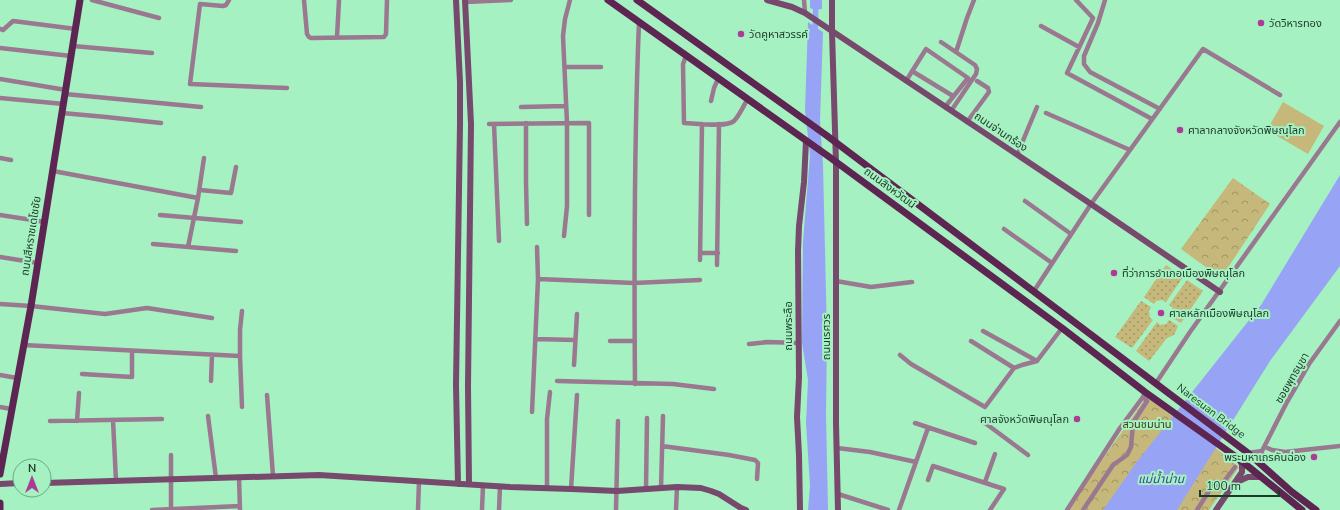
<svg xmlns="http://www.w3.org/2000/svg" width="1340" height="510" viewBox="0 0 1340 510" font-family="'Nunito Sans','Noto Sans Thai',sans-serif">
  <defs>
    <pattern id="grass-dots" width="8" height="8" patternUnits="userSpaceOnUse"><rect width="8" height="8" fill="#c6b77a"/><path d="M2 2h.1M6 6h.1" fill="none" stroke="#a09664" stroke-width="1.8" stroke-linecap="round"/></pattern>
    <pattern id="park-crowns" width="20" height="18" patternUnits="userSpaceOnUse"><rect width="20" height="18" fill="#c6b77a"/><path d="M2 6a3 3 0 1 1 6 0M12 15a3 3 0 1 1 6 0" fill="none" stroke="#a09664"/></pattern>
  </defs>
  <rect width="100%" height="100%" fill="#a5f1c1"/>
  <path fill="url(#grass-dots)" d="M1166,265l17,12 -17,25 -4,-2 -6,1 -2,3 -10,-7z
    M1187,280l16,11 -22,32 -10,-6 3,-4 -2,-6 -3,-2z
    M1141,301l10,6 -2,4 1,7 3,2 -21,28 -17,-11z
    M1169,320l9,6 -4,9 -7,3 -18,23 -13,-10 21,-29 3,3 6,-1z"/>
  <path fill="url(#park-crowns)" d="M1233,178l37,26 -49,74 -40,-29z
    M1147,396l26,21 -68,93h-38z
    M1212,445l27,22 -30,43h-38z"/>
  <path fill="#c6b77a" d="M1283,102l41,24 -16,28 -41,-24z"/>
  <path fill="#97a4f5" d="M810,0h12v9l-7,1 -5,-2z
    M808,22l15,10 -3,88 3,45 4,171 -1,79 2,95h-20l2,-24 -4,-63 2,-43 -6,-37 1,-101 7,-87 -5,-45z
    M1340,175v91l-70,95 -93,149h-74l33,-47 125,-158z"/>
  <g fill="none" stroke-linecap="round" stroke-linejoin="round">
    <path stroke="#97a4f5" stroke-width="5.5" d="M815,34l1,-34"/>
    <path stroke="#997890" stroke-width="4.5" d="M92,0l67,18
      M229,0l-3,5 -3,1 -23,-2 -10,80 97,4
      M304,0l3,34 2,3 2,1 73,-1 2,-3 1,-34
      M804,0l1,13
      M1076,0l17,18 -26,55 85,46
      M1105,0l-7,23 -14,33v8l6,8 70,37
      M465,2l46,-2
      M1041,26l38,21
      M0,29l3,1 10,-9 63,8
      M337,37l2,-37
      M941,42l34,23 2,4 -1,5 -25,37
      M73,46l79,7
      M0,48l71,8
      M956,52l11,-34 7,-18
      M686,56l-3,8 1,59c11,0 42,5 50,-2 5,-5 9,-14 13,-21
      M565,67h36
      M912,71l41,25
      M0,79l66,11
      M906,81l20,-32 42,29 -23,29
      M65,94l136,13
      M0,98l64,6
      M711,101l3,-13 4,-9
      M521,107l45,-1
      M62,113l44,4 55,6
      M1046,113l84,37
      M967,122l22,-30 -1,-4 -11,-7
      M526,123v59l1,42
      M489,124l100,-1v92
      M494,124l5,117
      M1017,155l20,-48
      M0,158l11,2
      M53,171l145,27
      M200,190l31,3 5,-26
      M1025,201l46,33
      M0,215l45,7
      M160,215l81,7
      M1004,229l48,34
      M564,236l3,-30v-83l-4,-87 2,-17 5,-19
      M153,244l83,7
      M188,247l10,-49 6,-40
      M700,253h18
      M0,257l38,6
      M700,260l2,-136
      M717,265l2,-141
      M538,279l96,4 66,-3
      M836,281l35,6 41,-5
      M1034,291l57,-87 112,-155 77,46
      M0,304l31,2 74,8 42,-6 65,10
      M983,331l54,30
      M535,339l40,1
      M610,341h25
      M971,341l43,27
      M749,344l19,-2 30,1
      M23,345l217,11 2,51
      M900,355l11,9 74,43 29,-39 8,-3 15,-4 25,-33
      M240,356v-26l2,-19
      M574,365l3,-51
      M82,374l50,3v-26
      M0,375l17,3
      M211,381l1,-26
      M557,381l116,3 41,5
      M1156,383l34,-51 150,-210
      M635,384c-1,-121 -1,-241 4,-362
      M267,395l6,81
      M0,407l11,2
      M532,412l6,-133 -1,-32
      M208,416l8,62
      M113,420l3,61
      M981,420l47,35
      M50,421l112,-2
      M77,421l2,-28
      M915,423l60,20
      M662,446l67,9 26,5 3,3 -1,16
      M1265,447l7,3 13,2 55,-6
      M837,448l33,4 46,10
      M1262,451l25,-49 22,-38 31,-43
      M1248,453l14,-2 -1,14
      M171,455v55
      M239,477l1,33
      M928,480l5,-14 71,23 -14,21
      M985,482l10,-28
      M547,488v-69l3,-27
      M661,488l2,-72
      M571,489l6,-94
      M646,489l1,-71
      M838,494l50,16
      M152,510l88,-4
      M418,510l1,-29
      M482,510l1,-25
      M499,510l1,-24
      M616,510l2,-89
      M676,510l1,-23
      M899,510l29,-82
      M1067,510l53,-82 23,-31 2,-5
      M1083,510l30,-45 14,-10 4,-8 2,-24 14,-22 -4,-4
      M1197,510l17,-27 5,5 16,-21"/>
    <path stroke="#77496c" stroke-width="6" d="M456,0l4,82v42l-4,261 2,99
      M465,0l6,124 -3,262 1,98
      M767,0l25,7 13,6 286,191 129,88
      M832,0v32l4,131v260l2,87
      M1237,482l11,-5h13
      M44,483l275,-8 191,12 61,2 46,2 60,-4 24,1 10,3 8,3 22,14 5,2
      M0,484l20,-1
      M800,510l-1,-55 -2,-38 2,-40 -1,-126 1,-25 5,-44 2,-41
      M1216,510l26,-38v-7l-3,-6"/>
    <path stroke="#5d2652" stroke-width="7" d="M608,0l220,156 234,172 83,64 94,67 63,51
      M637,0l189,135 422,318 44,39 24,18
      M0,474l31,-168 49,-306
      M0,503v7"/>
  </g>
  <g fill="#ac3b97" stroke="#a5f1c1" stroke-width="1.5">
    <circle cx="1261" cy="23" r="4"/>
    <circle cx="741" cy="34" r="4"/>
    <circle cx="1180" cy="130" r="4"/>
    <circle cx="1114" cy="273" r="4"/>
    <circle cx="1161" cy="313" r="4"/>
    <circle cx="1077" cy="419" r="4"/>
    <circle cx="1314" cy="457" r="4"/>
  </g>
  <g text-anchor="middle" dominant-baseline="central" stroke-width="4" stroke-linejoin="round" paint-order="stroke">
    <g font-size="11" fill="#1b3a28" stroke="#a5f1c1" text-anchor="start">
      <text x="1269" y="23">วัดวิหารทอง</text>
      <text x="749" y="34">วัดคูหาสวรรค์</text>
      <text x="1188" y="130">ศาลากลางจังหวัดพิษณุโลก</text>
      <text x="1122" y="273">ที่ว่าการอำเภอเมืองพิษณุโลก</text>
      <text x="1169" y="313">ศาลหลักเมืองพิษณุโลก</text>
      <text x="1069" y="419" text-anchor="end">ศาลจังหวัดพิษณุโลก</text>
      <text x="1306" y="457" text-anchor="end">พระมหาเถรคันฉ่อง</text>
    </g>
    <g font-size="11" fill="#1b3a28" stroke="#a5f1c1">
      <text transform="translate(1001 132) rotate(34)">ถนนจ่านกร้อง</text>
      <text transform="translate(890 188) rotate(36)">ถนนสิงหวัฒน์</text>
      <text transform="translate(31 236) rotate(-81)">ถนนสีหราชเดโชชัย</text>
      <text transform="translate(788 326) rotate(-90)">ถนนพระลือ</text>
      <text transform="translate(826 337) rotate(-90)">ถนนเรศวร</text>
      <text transform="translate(1292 378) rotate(-60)">ซอยพุทธบูชา</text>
      <text transform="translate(1211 411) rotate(37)">Naresuan Bridge</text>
    </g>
    <g font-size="11" fill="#453c13" stroke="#a5f1c1">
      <text x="1147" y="424">สวนชมน่าน</text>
    </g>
    <g font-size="12" font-style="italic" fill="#3f44a0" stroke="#a5f1c1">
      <text x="1161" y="479">แม่น้ำน่าน</text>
    </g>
  </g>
  <g transform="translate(32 478)"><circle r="19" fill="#a5f1c1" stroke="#6ea884"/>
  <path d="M0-3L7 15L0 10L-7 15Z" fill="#ac3b97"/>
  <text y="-6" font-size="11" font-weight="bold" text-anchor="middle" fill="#1b3a28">N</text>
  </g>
  <path d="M1200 490v6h79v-6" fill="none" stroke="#1b3a28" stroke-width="2"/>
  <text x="1206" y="490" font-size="12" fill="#1b3a28" stroke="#a5f1c1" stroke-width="3" paint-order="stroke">100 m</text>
</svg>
